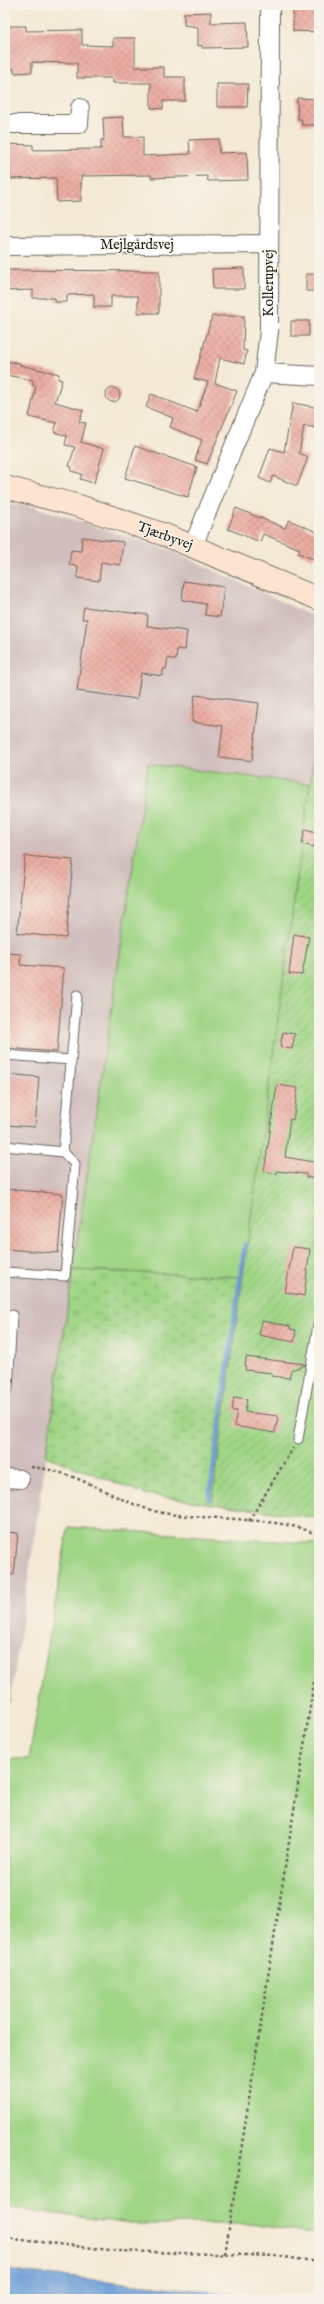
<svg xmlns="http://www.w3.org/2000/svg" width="324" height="2304" viewBox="0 0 324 2304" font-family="'IM FELL English',serif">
  <defs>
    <pattern id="wetland-marsh" width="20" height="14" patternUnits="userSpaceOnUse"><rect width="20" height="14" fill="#a0d586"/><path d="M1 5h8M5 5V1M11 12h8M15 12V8" fill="none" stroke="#89b673"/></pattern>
    <pattern id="garden-furrows" width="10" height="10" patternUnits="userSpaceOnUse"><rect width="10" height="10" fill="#a0d586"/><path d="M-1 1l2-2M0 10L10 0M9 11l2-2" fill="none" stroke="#89b673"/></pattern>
    <pattern id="building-cross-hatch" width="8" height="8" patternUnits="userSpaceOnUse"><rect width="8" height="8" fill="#ecada3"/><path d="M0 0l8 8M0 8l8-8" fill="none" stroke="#ca948c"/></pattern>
  </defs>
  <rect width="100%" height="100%" fill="#f7f3e8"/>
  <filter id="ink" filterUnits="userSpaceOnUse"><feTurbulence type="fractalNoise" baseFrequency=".025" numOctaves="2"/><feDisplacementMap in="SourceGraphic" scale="8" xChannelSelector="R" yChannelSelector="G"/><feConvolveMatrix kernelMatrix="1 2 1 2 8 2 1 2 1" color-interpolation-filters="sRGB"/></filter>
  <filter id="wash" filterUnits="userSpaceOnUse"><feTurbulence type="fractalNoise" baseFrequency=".012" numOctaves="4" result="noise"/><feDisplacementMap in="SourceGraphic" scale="16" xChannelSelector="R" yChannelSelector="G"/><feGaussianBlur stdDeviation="0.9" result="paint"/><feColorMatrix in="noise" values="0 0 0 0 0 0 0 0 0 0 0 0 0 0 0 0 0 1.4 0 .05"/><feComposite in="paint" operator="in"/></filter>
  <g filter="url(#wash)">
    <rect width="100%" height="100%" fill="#f4e9d5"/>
    <path fill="#d1bfbd" d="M5,503l30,4 135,43 149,69v99l-9,66 -162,-20 -138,939h-5z"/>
    <path fill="#a0d586" stroke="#5e7851" d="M148,764l162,20 -67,493 -170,-7z
      M68,1527l251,17v690l-70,-10h-118l-126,-17v-448h24z"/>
    <path fill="url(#wetland-marsh)" stroke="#5e7851" d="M73,1270l170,7 -31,227 -67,-10 -99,-38z"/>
    <path fill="url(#garden-furrows)" stroke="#5e7851" d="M319,718v800l-107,-14z"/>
    <path fill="#6c9cd6" stroke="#445c79" d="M5,2269l22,4 259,26h-281z"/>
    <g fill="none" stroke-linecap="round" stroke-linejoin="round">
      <path stroke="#6c9cd6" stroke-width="4.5" d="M209,1499l36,-255"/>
    </g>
    <g id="blocks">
      <path fill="url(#building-cross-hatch)" d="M293,8l26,1v23l-26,-1z
        M211,12v11l36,-1 1,25 -46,1v-3l-4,1v-19l-14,-2v-12z
        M5,26h21v5l56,-1v15l31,1v-8h22v29h29v10h21v24h-22v8l-12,-1v-25h-38v-5h-36v-15l-45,-1v10l-18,1v-4h-9z
        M217,84h31l-1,23h-30z
        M297,98l22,1v26h-18l1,-6h-4z
        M123,117l1,20h19v19l47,-2 -1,-14 30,-1v14l28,-1 1,28 -40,1 -1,-5 -56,2v-3l-70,1v25l-24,1 -1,-24 -46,1v-11h-5v-24l28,1v5l68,-1v-9h3l-1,-22z
        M244,268v21h-31l-1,-20z
        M5,270l154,1v42h-21v-17h-27v11h-17v-13l-27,1v7h-12v-4h-22v-8l-28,1z
        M306,274h13v17h-13z
        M212,316h32l-1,34 4,1 -3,13 -24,-6 -5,25 22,8 -30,73 -12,-4 7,-20 -32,-13 3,-9 -27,-11 5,-13 46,18 11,-30 -14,-3z
        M291,321h18v15h-18z
        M5,361l15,2v2l39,9 -1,5 4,1 -7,22 28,8 -4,12 7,1 -5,19 23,7 -10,34 -14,-4 2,-5 -11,-3 1,-4 -3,-1 6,-19 -10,-2 2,-9 -13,-4 3,-9 -28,-6 7,-31 -4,-1 1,-5 -28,-5z
        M106 395a7 7 0 1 1 14 0a7 7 0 1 1-14 0Z
        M293,403l26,5v20l-15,-2 -5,27 9,4 -11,29 -24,-10 -3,7 -11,-5 11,-30 14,4z
        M135,446l62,21 -9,30 -63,-19z
        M236,508l49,20 4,-8 30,13v13l-6,13 -15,-6 2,-4 -37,-15 -3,8 -32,-13z
        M82,537l41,5 -3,23 -19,-3 -2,19 -22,-3 1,-12 -9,-1 2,-15 10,1z
        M184,581l40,6 -4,30 -15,-2 1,-11 -24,-4z
        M84,607l64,8 -1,11 40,5 -2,19 -8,-1 -1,11 -8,-2 -2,11h-3v7l-22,-3 -4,26 -60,-8 10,-72h-5z
        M195,695l64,8 -7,58 -33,-4 4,-31 -31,-4z
        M305,829l12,3 -3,15 -12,-3z
        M25,856l48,4 -7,78 -49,-5z
        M294,934l15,3 -7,38 -13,-1z
        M5,953l16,1 -1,11 44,3 -7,84 -52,-4z
        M283,1032l12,2 -3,15 -12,-2z
        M5,1074l34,3 -4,50 -30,-2z
        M277,1085l21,3 -5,32 -3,-1 -5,38 34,6 -2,16 -11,-2v-3l-29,-3v3l-13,-2z
        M5,1189l58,5 -5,59 -53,-4z
        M293,1247l17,2 -6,47 -19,-4z
        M262,1321l28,5v3l6,1 -2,12 -35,-7z
        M246,1357l59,7v1l-14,5 -2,8 -18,-2 1,-3 -27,-3z
        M234,1397l13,2 -2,13 33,4 -3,17 -41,-7 3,-15h-5z
        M5,1532l13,1 -4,42 -9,-1z"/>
    </g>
  </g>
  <g filter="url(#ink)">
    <use href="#blocks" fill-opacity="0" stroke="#68645d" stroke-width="1"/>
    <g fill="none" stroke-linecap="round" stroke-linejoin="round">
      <g stroke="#68645d" stroke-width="11">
        <path id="lane" d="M5,1055l66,5
          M5,1146l58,6 14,-157
          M5,1272l60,4 10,-112 -12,-12
          M5,1389h3l4,-74
          M298,1439l21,-119"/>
      </g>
      <g stroke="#68645d" stroke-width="20">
        <path id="street" d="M5,124h74l1,-16
          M5,246l264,-2
          M264,373l55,3
          M193,546l71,-173 5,-42 1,-326
          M5,1478l15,1"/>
      </g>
      <g stroke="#68645d" stroke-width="24">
        <path id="secondary" d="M5,487l74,19 86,29 154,64"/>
      </g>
      <path stroke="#68645d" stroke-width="2.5" stroke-dasharray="3 3" stroke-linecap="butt" d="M31,1467c50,4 86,37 132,46 36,7 131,3 156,24
        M249,1521l44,-73
        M5,2238l114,13 158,5 42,6
        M225,2254l94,-605"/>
      <use href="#lane" stroke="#fff" stroke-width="9"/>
      <use href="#street" stroke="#fff" stroke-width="18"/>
      <use href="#secondary" stroke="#fde4d1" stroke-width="22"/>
    </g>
  </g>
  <g text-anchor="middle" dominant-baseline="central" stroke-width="3" stroke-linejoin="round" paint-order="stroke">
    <g font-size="14" fill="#1c1c1c" stroke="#f7f3e8">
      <text x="137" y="245">Mejlgårdsvej</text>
      <text transform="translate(269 283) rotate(-90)">Kollerupvej</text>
      <text transform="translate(165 536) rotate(20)">Tjærbyvej</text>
    </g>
  </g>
  <rect width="324" height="2304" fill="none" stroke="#f7f3e8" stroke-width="20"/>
</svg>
